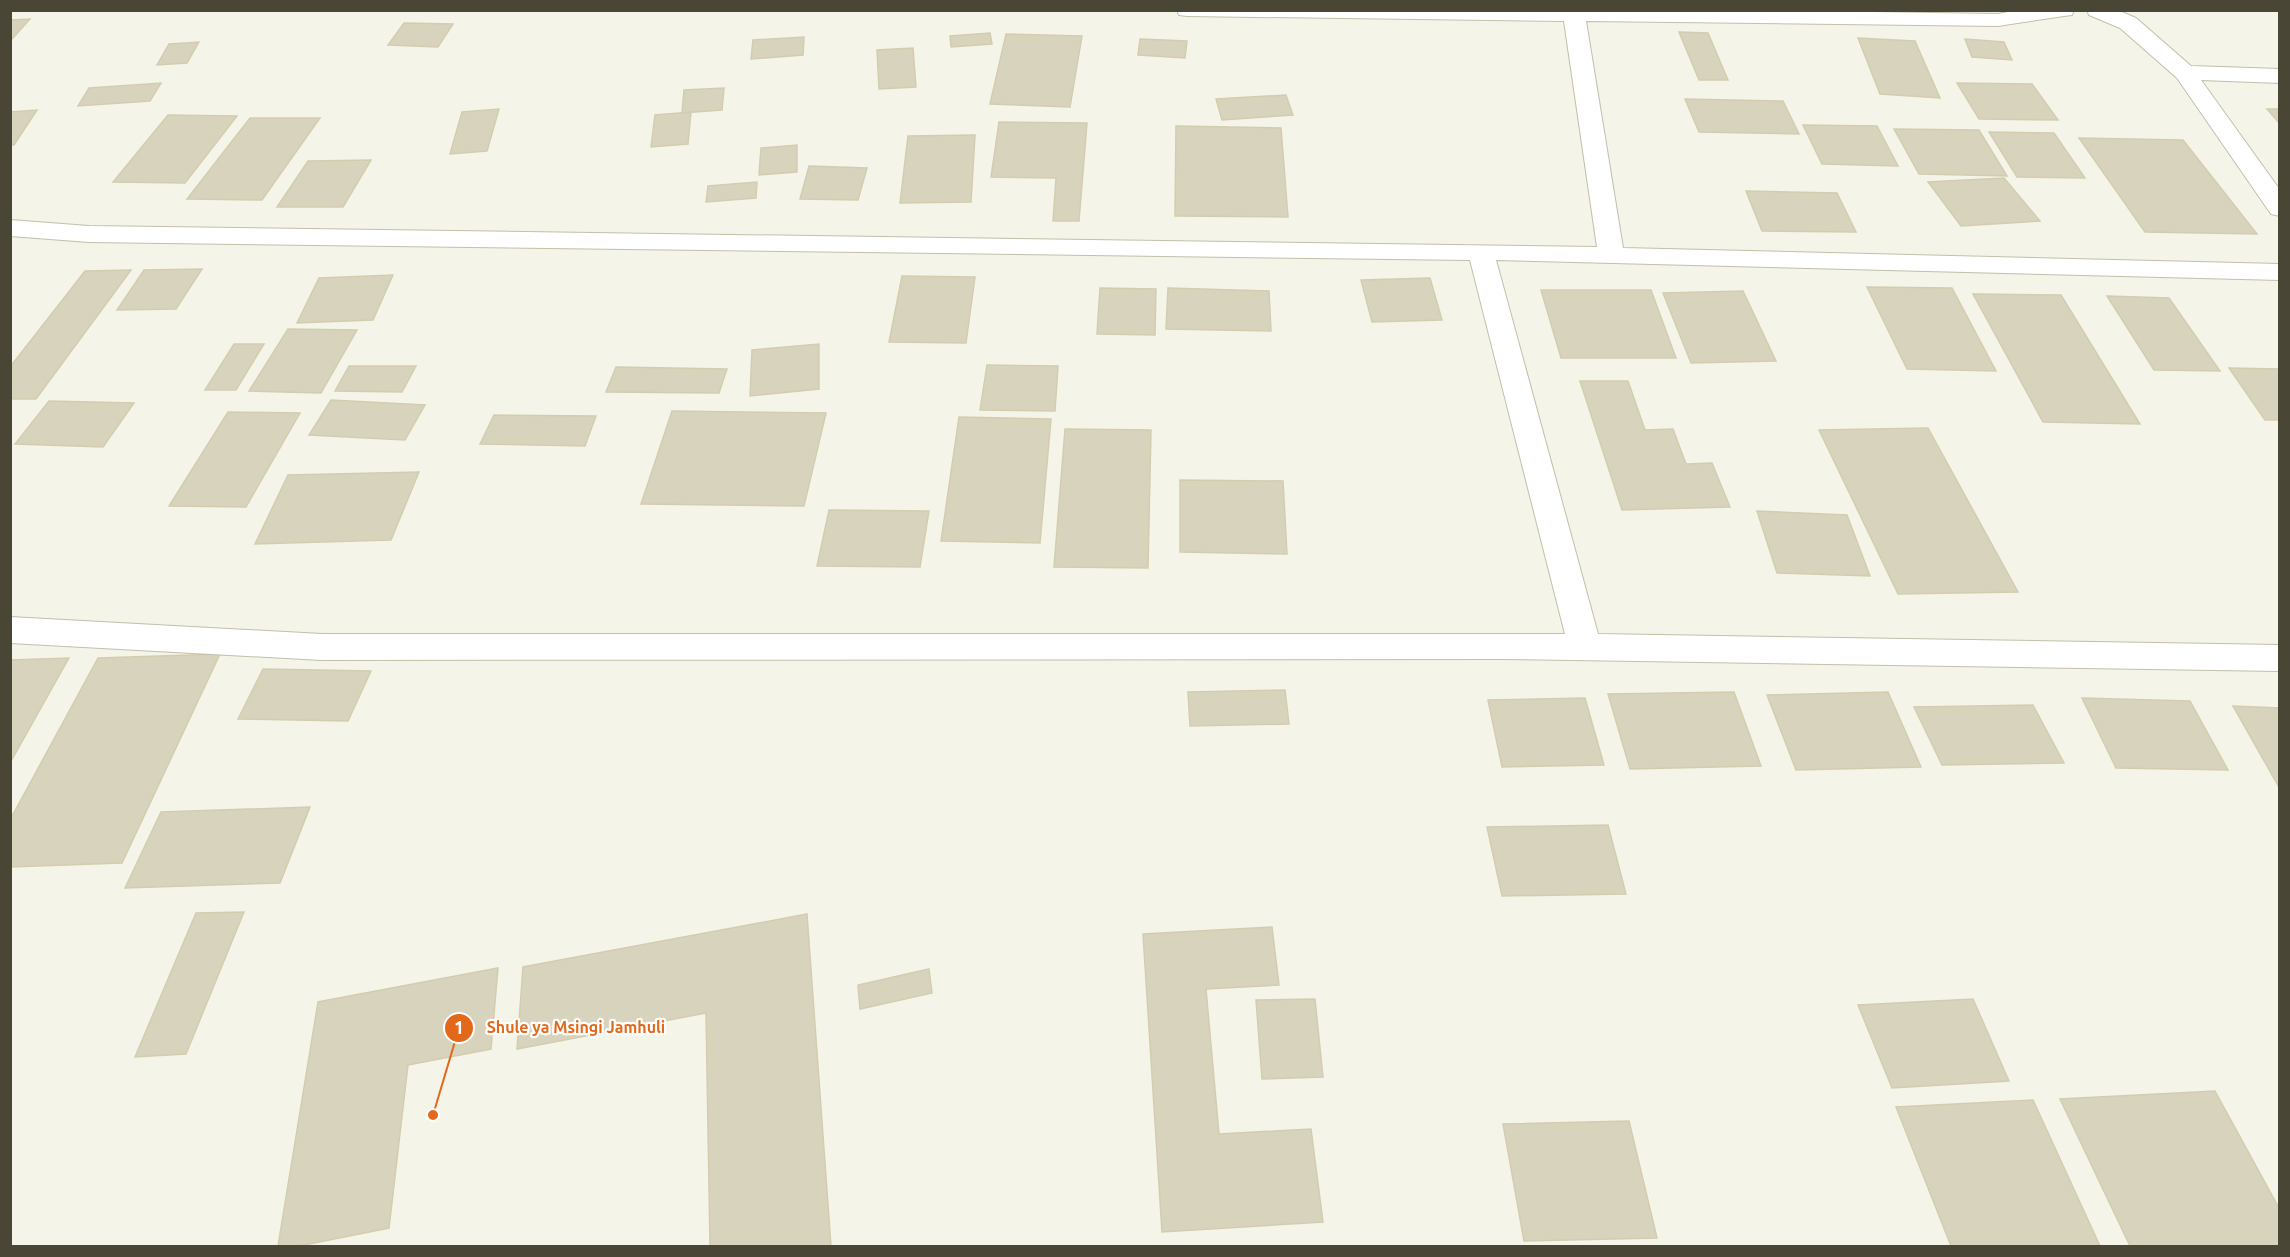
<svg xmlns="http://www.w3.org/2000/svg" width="2290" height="1257" viewBox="0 0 2290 1257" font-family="Ubuntu,sans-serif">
  <rect width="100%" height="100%" fill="#f5f4e8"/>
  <path fill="#d8d3bd" stroke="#d3cdaf" stroke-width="1.5" d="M30,19l-18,20h-2v-19z
    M404,23l49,1 -15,23 -50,-2z
    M1679,32l29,1 20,47h-29z
    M990,33l2,11 -41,3 -1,-11z
    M1006,34l76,2 -12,71 -80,-3z
    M804,37l-1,18 -52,4 2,-19z
    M1858,38l57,3 25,57 -60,-4z
    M1140,39l47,2 -2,17 -47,-3z
    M1965,39l39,3 8,18 -40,-3z
    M199,42l-12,21 -30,2 12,-21z
    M913,48l3,39 -37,2 -2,-39z
    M161,83l-11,18 -72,5 11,-18z
    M1957,83l75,1 26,36 -79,-1z
    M724,88l-2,22 -40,3 2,-23z
    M1286,95l7,20 -71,5 -6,-21z
    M1685,99l98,2 16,33 -100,-2z
    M499,109l-12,42 -37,3 12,-42z
    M2267,109h13v15z
    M37,110l-23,35h-4v-33z
    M691,112l-3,32 -37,3 4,-32z
    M168,115l69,1 -52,67 -72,-1z
    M250,118h70l-58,82 -75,-1z
    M999,122l88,1 -8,98h-26l3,-43 -65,-1z
    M1803,125l74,1 21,40 -76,-2z
    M1176,126l105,2 7,89 -113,-1z
    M1894,129l85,1 28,46 -88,-2z
    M1989,132l65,1 31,45 -68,-1z
    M975,135l-4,67 -71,1 8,-67z
    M2079,138l104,2 74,94 -112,-2z
    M797,145v27l-38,3 2,-27z
    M371,160l-28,47h-66l31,-46z
    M809,166l58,2 -9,32 -58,-1z
    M2004,178l36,43 -79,5 -33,-44z
    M757,182l-1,16 -50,4 2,-16z
    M1746,191l91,2 19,39 -94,-1z
    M202,269l-26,40 -59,1 27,-40z
    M131,270l-95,129h-26v-32l75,-96z
    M393,275l-20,45 -76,3 22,-45z
    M902,276l73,1 -9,66 -77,-1z
    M1430,278l12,42 -70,2 -11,-42z
    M1867,287l85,1 44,83 -89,-2z
    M1100,288l56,1 -1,46 -58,-1z
    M1168,288l101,3 2,40 -105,-2z
    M1541,290h110l25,68h-115z
    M1743,291l33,70 -85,2 -28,-70z
    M1973,294l88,1 79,129 -97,-2z
    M2107,296l62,2 51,73 -66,-1z
    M288,329l69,1 -36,63 -72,-2z
    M234,344h30l-28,46h-31z
    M819,344v45l-69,7 2,-46z
    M987,365l71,1 -3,45 -75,-1z
    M349,366h67l-14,26 -67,-1z
    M616,367l111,2 -8,24 -113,-1z
    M2229,368l51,1v51h-15z
    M1580,381h48l17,49 28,-1 13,35 26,-1 18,44 -108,3z
    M331,400l94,5 -20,35 -96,-5z
    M49,401l85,2 -31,44 -88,-3z
    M672,411l154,2 -22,93 -163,-2z
    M228,412l72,1 -54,94 -77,-1z
    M494,415l102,1 -11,30 -105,-2z
    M959,417l92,2 -11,124 -99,-2z
    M1928,428l90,164 -120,2 -79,-164z
    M1065,429l86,1 -3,138 -94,-1z
    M419,472l-28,68 -136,4 33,-69z
    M1180,480l103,1 4,73 -107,-2z
    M829,510l100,1 -9,56 -103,-1z
    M1757,511l90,4 23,61 -93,-3z
    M220,654l-98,209 -112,4v-47l88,-162z
    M69,658l-59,105v-103z
    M263,669l108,2 -23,50 -110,-2z
    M1285,690l4,34 -99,2 -2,-34z
    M1734,692l27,74 -131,3 -22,-75z
    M1888,692l33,75 -125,3 -29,-75z
    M1585,698l19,67 -102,2 -14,-67z
    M2082,698l108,3 38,69 -112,-2z
    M2033,705l31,58 -122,2 -28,-58z
    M2233,706l47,2v81z
    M310,807l-30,76 -155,5 36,-76z
    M1608,825l18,69 -124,2 -15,-69z
    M244,912l-58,142 -51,3 61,-144z
    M807,914l24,332h-121l-4,-233 -189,36 6,-82z
    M1272,927l7,58 -73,4 13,145 92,-5 12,93 -161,10 -19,-298z
    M498,968l-7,81 -83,16 -19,163 -90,18h-21l40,-244z
    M929,969l3,24 -72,16 -2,-24z
    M1315,999l8,78 -61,2 -6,-79z
    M1973,999l36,82 -117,7 -34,-83z
    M2215,1091l65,119v36h-150l-70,-147z
    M2033,1100l67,146h-149l-55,-139z
    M1629,1121l28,117 -133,3 -21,-117z"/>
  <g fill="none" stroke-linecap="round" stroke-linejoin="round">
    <g stroke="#c2bfaa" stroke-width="2">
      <path id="minor" d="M1177,10h570l251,4 20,-4h56l-2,5 -8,1 -66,10 -412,-5 37,227 657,16v16l-784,-20 102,374 682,11v26l-776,-12 -1182,1 -312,-17v-26l312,17h1243l-95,-374 -1381,-18 -79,-6v-16l79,6 1508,21 -33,-226 -377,-5 -8,-1z
        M2087,10h30l19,8 55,48 89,3v14l-79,-3 79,110v26l-9,-2 -94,-136 -57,-50 -31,-13z"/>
    </g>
    <use href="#minor" fill="#fff" fill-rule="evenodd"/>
  </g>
  <path fill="none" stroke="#e4681a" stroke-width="2" d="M433 1115L459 1028"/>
  <g fill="#e4681a" stroke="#fff" stroke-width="2">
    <circle cx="433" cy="1115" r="6"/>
    <circle cx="459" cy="1028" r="15"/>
  </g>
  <g font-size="18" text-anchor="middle" font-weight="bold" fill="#fff">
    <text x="459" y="1034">1</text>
  </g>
  <g font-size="16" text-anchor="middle" font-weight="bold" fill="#e4681a" stroke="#fff" stroke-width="4.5" stroke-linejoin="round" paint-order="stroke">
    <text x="576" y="1033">Shule ya Msingi Jamhuli</text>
  </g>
  <rect width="2290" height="1257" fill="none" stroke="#494636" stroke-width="24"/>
</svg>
